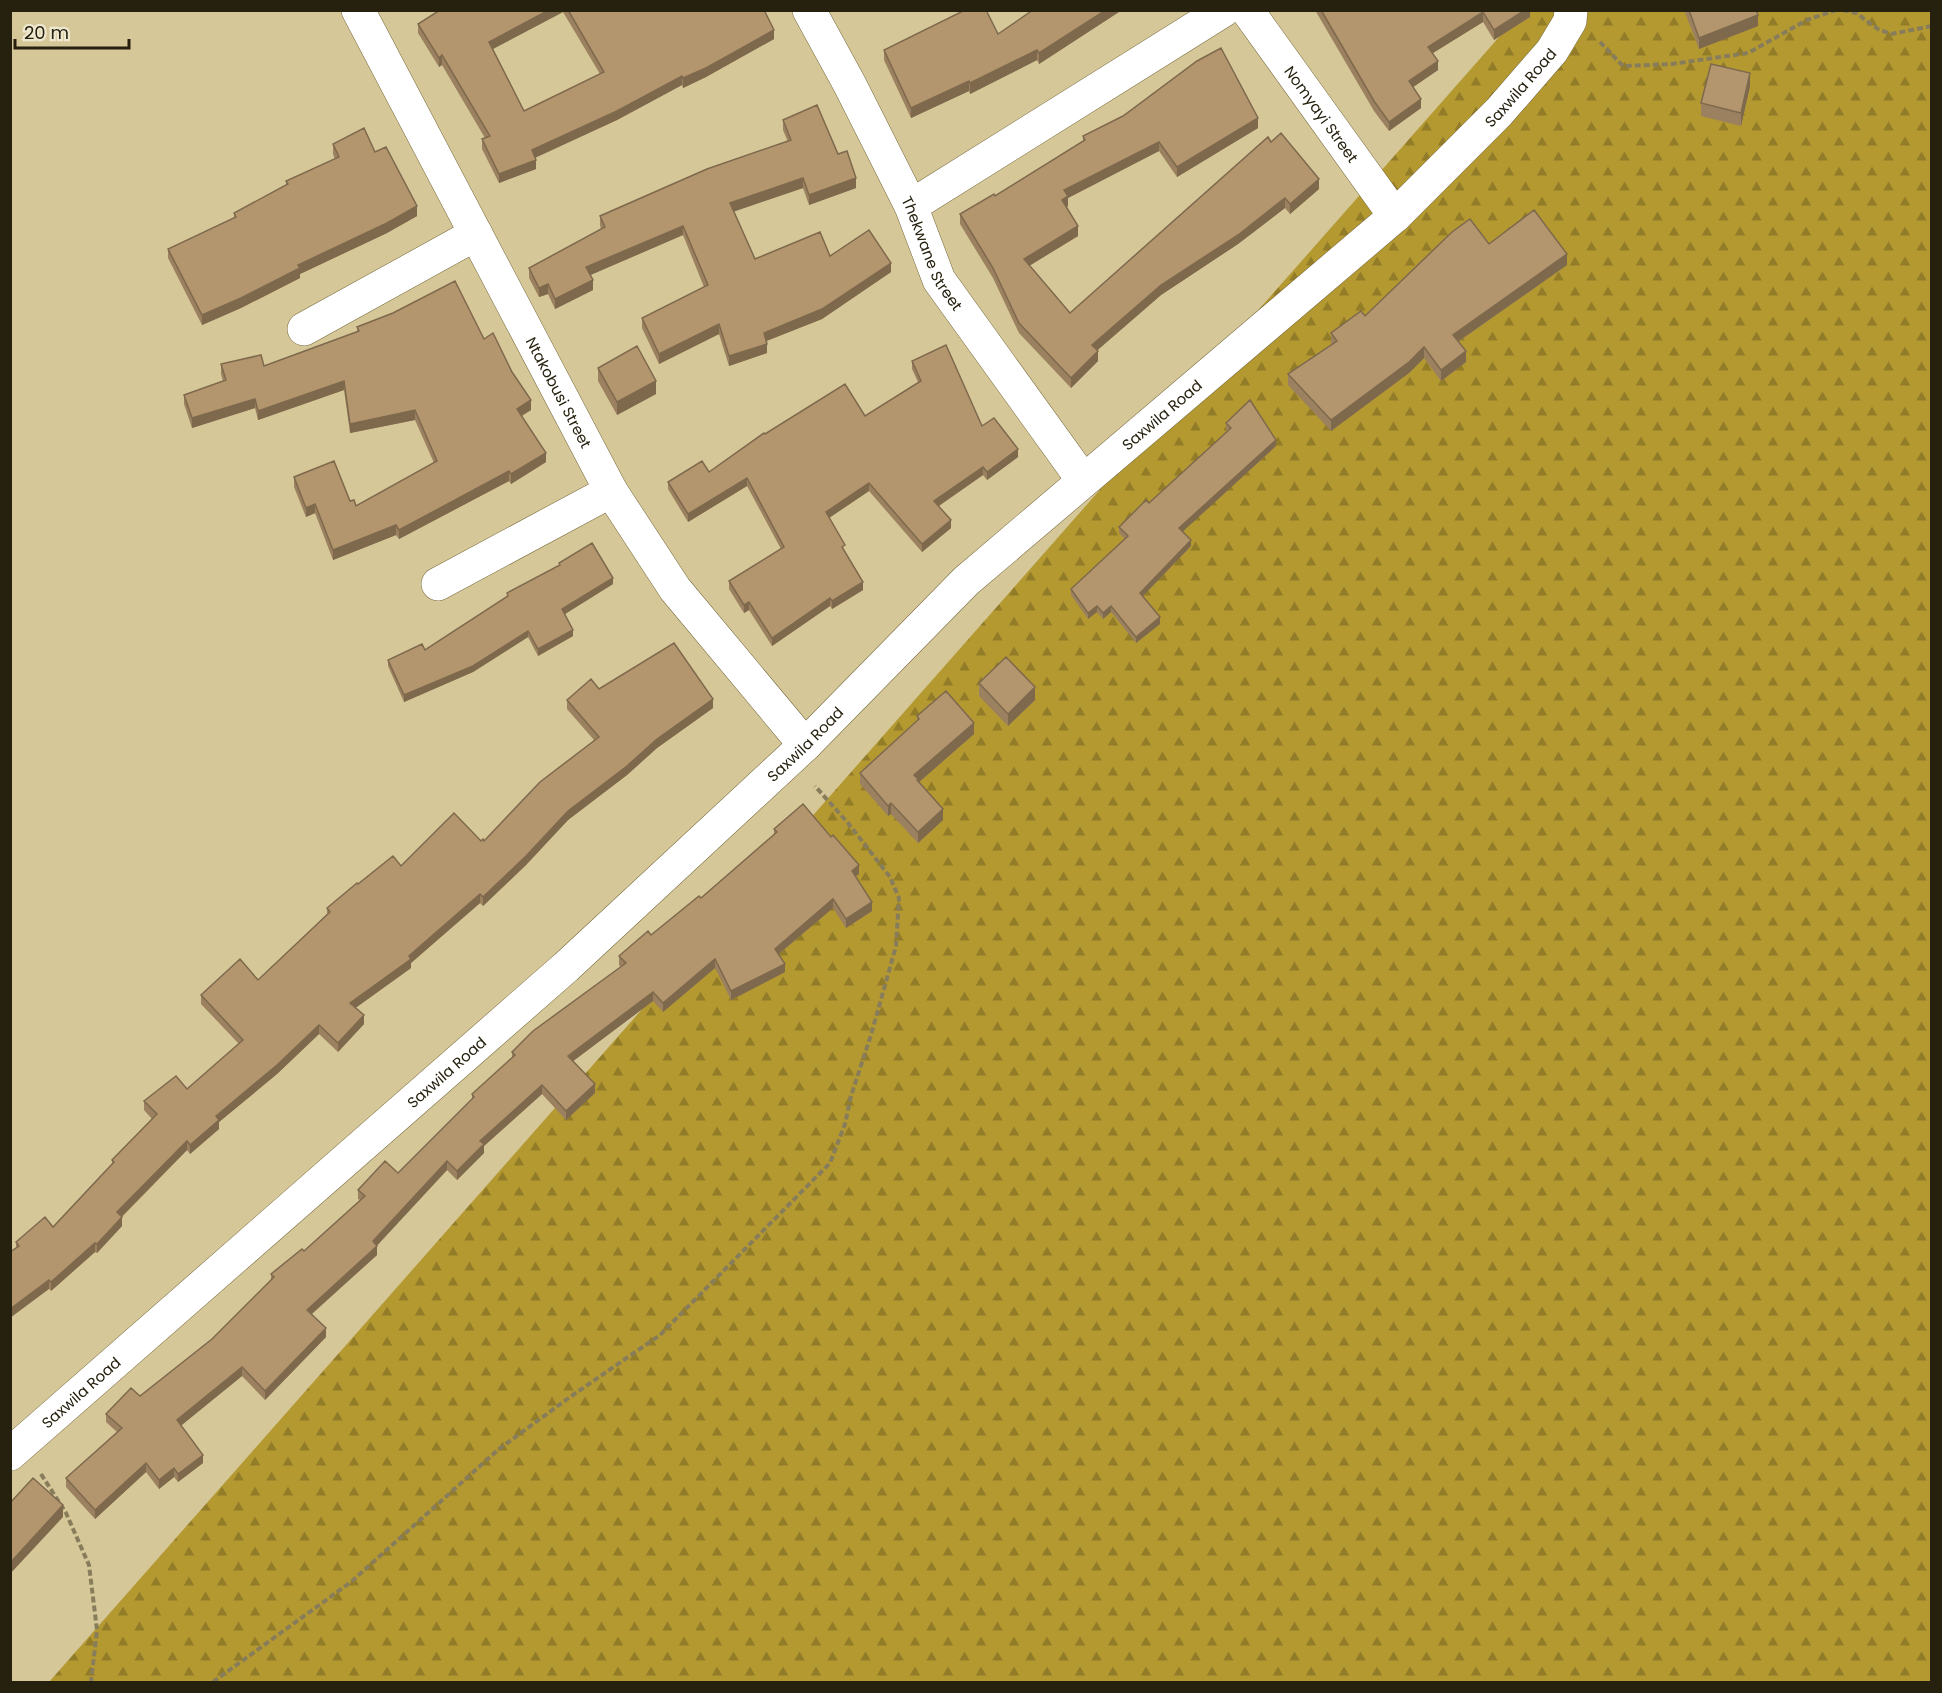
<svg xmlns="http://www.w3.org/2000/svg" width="1942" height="1693" viewBox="0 0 1942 1693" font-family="Poppins,sans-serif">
  <defs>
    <pattern id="forest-firs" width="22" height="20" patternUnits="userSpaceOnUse" patternTransform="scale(1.5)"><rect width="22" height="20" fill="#b49931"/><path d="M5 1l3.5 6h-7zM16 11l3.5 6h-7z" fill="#927c28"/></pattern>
  </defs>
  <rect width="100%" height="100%" fill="#d5c798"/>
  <path fill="url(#forest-firs)" d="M1522,11h409v1671h-1882z"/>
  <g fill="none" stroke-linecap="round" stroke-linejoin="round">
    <g stroke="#776a3d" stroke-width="34">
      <g id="street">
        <path id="s1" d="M358,10l253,481 64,98 130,156"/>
        <path id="s2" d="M809,10l41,75 61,121 28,74 144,200"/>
        <path id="s3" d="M1247,10l148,206"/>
        <path d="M911,206l313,-196"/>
        <path d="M304,329l172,-95"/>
        <path d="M438,584l173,-93"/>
        <path id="s4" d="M10,1454l556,-487 239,-222 161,-164 429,-365 104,-104 53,-61 18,-30 1,-11"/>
      </g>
    </g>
    <path stroke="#887d5b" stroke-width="4" stroke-dasharray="6 3" stroke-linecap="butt" d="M1843,10l13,3 22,16 13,5 41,-8
      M1600,42l23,24 49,-2 76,-11 59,-33 29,-10
      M41,1474l25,39 23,52 8,65 -6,52
      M213,1682l138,-100 148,-133 71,-52 90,-62 170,-172 15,-39 6,-28 20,-61 25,-89 3,-48 -9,-21 -42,-54 -33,-37"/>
    <use href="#street" stroke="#fff" stroke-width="33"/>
  </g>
  <path fill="#9b815f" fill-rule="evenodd" d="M440,10h324l10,29 -68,38 -23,11 -1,-3 -65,35 -82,38 1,11 -37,14 -17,-34v-10l3,-1 -43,-73 -3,2 -21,-34v-9zM563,12l37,62 -76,37 -31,-62z
    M1122,10l-83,54 -2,-4 -67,34 -1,-3 -58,27 -27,-58v-10l114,-16z
    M1315,10h215v7l-36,23 -11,-18 -50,31 5,17 -25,17 8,21 -32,23 -15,-20z
    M1684,10h72l2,16 -59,23z
    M1750,86l-9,40 -40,-10v-13z
    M783,120l55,34 18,34 -47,17 -6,-17 -69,23 21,48 75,-3 61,16 -69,47 -56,22 1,12 -38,13 -10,-32 -60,30 -17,-36v-10l62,-31 -21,-52 -93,40 3,15 -38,19 -7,-15 -9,3 -10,-19v-10l72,-39 -1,-4v-9l188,-74 -5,-12z
    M1258,128l-81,49 -18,-26 -91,47v8l-1,1 11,29 -49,30 41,47 201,-171 48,47 -29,25 -5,-6 -47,36 -77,51 -64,55 1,11 -27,27 -52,-55 -26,-55 -33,-54v-10l35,-18 88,-54v-6z
    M333,144l42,8 42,64 -30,17 -87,41v4l-59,30 -39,17 -34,-67v-9l66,-31v-5l52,-28v-4l49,-22 -2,-5z
    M1489,244l78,21 -109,77 8,20 -25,19 -17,-23 -15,15 -78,58 -43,-46v-11l43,-29v-12l34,-17z
    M357,327l127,12 47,71 -9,6 24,46 -35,22 -2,-3 -110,58 -3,-4 -63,25 -18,-47 -9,4 -12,-30v-10l56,24 6,5 78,-43 -19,-43 -65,13 -6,-43 -86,30 -3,-12 -63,20 -8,-24v-9l39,-14 -2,-7v-10l43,2 93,-34z
    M912,361l70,65 36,31 -31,23 -4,-5 -44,31 12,22 -29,24 -53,-61 -40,27 34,72 -31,19 -2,-3 -58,40 -23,-36 -5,3 -15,-24v-8l52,-32 -34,-63 -59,36 -20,-33v-7l41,-10 56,-38 100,-18 53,-34 -6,-13z
    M598,368l58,26 -39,21 -19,-34z
    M1226,423l50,23 -94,86 9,14 -48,50 17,28 -24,19 -25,-31 -8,7 -6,-7 -9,7 -17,-24v-6l54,-50 -6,-6v-6l30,-24 79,-72 -2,-2z
    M559,563l54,21 -49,30 9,22 -35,20 -10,-19 -55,35 -69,30 -16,-36v-6l37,-10 82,-53v-4l52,-28z
    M979,683l56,17 -27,26 -29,-30z
    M599,689l114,19 -56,40 -30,27 -59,45 -42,45 -43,41 -3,-3 -69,60v5l-56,40 9,16 -26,28 -19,-18 -42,40 -58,48v7l-29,25 -3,-4 -65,67v9l-25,27 -2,-1 -44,39 -35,-43v-6l37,-15 59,-63v-4l40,-41 -8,-9v-9l43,-12 52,-45 -38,-40v-9l57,-15 69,-66v-6l31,-24 43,-18 80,-25h3l110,-101 -27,-31v-9z
    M917,716l57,18 -55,48 24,38 -25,23 -27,-29 -3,2 -28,-32v-11l57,-52z
    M774,829l85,45 -4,2 17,35 -26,17 -13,-20 -54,46 6,18 -54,28 -16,-32 -52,44 -10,-11 -80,60 22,32 -29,27 -24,-26 -58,52v7l-27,27 -10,-10 -70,75v10l-65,59 14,23 -61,63 -23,-24 -61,49 22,38 -25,19 -4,-5 -15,12 -13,-17 -51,47 -29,-32v-9l51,-46 -11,-10v-8l34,-18 72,-57 59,-59v-6l33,-23 56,-51 -2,-1v-9l40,-17 74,-74v-5l40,-36v-6l109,-85 -2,-2v-9l32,-21 50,-37 73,-63z"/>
  <path fill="#7e694d" d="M549,10h14v2l-74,39v-9z
    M1106,10h16l-83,54v-11z
    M1525,10h5v7l-36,23v-10z
    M1483,12v10l-55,34v-9z
    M1758,15v11l-59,23v-11z
    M774,30v9l-68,38 -23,11v-10z
    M1037,50v10l-67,34v-11z
    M442,55v10l-3,2v-9z
    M1438,61v9l-29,20v-9z
    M1750,73v13l-9,40v-13z
    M682,76v9l-65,35 -85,39v-9z
    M969,81v10l-58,27v-10z
    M1421,99v9l-32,23v-9z
    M1258,118v10l-81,49v-10z
    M1159,142v9l-91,47v8l-6,4v-10l2,-10z
    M536,160v9l-37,14v-9z
    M803,178v10l-73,25v-10z
    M856,178v10l-47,17v-10z
    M1319,179v10l-29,25v-10z
    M1285,198v10l-47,36 -77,51 -69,60v-10l69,-60z
    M417,206v10l-30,17 -87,41v4l-59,30 -39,17v-10l96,-50z
    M683,226v9l-97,42v-10z
    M1078,226v10l-54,33v-10z
    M1567,254v11l-114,80v-10z
    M891,263v9l-69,47 -58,23v-9z
    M593,280v10l-38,19v-10z
    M548,284v10l-9,3v-9z
    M719,324v10l-60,30v-10z
    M767,344v9l-38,13v-10z
    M1424,347v11l-15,15 -78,58v-11z
    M1098,351v10l-27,27v-10z
    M1466,351v11l-25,19v-11z
    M344,381v9l-86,30v-9z
    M656,381v13l-39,21v-13z
    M255,399v9l-63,20v-10z
    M531,400v10l-14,8v-9z
    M415,410v10l-65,13v-9z
    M1276,440v6l-97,89v-7z
    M1018,449v8l-31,23v-8z
    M546,453v9l-35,22v-10z
    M983,467v8l-49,34v-8z
    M509,471v10l-110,58v-9z
    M747,478v8l-59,36v-8z
    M869,483v8l-43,29v-8z
    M315,504v9l-9,4v-9z
    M951,520v8l-29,24v-8z
    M396,525v10l-63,25v-10z
    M1191,540v6l-51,53v-6z
    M613,578v6l-51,32v-7z
    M863,582v8l-31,19v-8z
    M830,598v8l-58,40v-8z
    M749,602v8l-5,3v-8z
    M1097,606v6l-9,7v-6z
    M1111,606v6l-8,7v-6z
    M1160,617v7l-24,19v-6z
    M573,630v6l-35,20v-7z
    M528,631v6l-55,35 -69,30v-7z
    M1035,687v13l-27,26v-12z
    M713,699v9l-56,40 -30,27 -59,45 -42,45 -43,41v-9l85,-86 89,-72z
    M974,723v11l-56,49 -4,-8z
    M891,803v11l-3,2v-10z
    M943,809v11l-25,23v-11z
    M859,865v9l-7,5v-8z
    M480,894v9l-69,60v5l-61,44v-9l59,-47z
    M833,899v9l-58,49v-8z
    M872,902v9l-26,17v-9z
    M715,959v9l-52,44v-9z
    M785,964v8l-54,28v-9z
    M653,992v9l-85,64v-9z
    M364,1015v9l-26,28v-9z
    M319,1025v9l-42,40 -58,48v7l-29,25v-9l26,-29z
    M595,1084v9l-29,27v-9z
    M542,1085v9l-58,52v7l-27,27v-9l23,-30z
    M187,1141v9l-70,71v-9z
    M447,1161v9l-74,80v-9z
    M122,1217v9l-25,27v-9z
    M95,1243v9l-44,39v-9z
    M377,1246v9l-70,63v-8z
    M49,1280v9l-39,29v-9z
    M326,1328v9l-61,63v-9z
    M242,1367v9l-65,53v-9z
    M203,1455v8l-25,19v-8z
    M146,1463v9l-51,47v-9z
    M174,1468v9l-15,12v-9z
    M63,1505v12l-53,57v-11z"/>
  <path fill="#b4966e" stroke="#7e694d" stroke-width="1.5" d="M440,10h109l-60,32 35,69 80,-39 -36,-62h196l10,20 -68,38 -23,10 -1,-2 -65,35 -85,39 4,10 -37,14 -17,-35 8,-3 -48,-81 -3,3 -21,-34z
    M965,10h21l12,24 35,-24h73l-67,43 -2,-3 -67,33 -1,-2 -58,27 -27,-58z
    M1321,10h204l-31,20 -11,-18 -55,35 10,14 -29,20 12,18 -32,23 -15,-21z
    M1689,10h67l2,5 -59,23z
    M1221,48l37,70 -81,49 -18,-25 -95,48 4,6 -6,4 16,26 -54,33 46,54 198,-176 3,5 10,-9 38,46 -29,25 -5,-6 -47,37 -77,50 -69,60 6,6 -27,27 -52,-55 -26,-55 -33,-54 34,-20 1,2 90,-56 -2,-4 40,-20 74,-55z
    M1711,64l39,9 -9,40 -40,-10z
    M817,105l21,49 9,-3 9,27 -47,17 -6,-17 -73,25 25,56 65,-27 10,24 39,-26 22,33 -69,46 -58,24 3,11 -38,12 -10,-32 -60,30 -17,-36 66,-33 -25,-59 -97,41 7,13 -38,19 -7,-15 -9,4 -10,-20 76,-41 -5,-11 107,-47 84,-29 -8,-20z
    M364,128l11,24 11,-5 31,59 -30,17 -89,42 2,3 -59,30 -39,17 -34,-66 68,-32 -2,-4 54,-29 -2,-3 53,-24 -6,-13z
    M1534,210l33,44 -114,81 13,16 -25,19 -17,-23 -15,15 -78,58 -43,-46 49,-33 -6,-8 30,-22 4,5 87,-84 18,-13 19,25z
    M455,281l29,58 9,-6 19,39 19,28 -14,9 29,44 -35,21 -2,-3 -110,59 -3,-5 -63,25 -18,-46 -9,4 -12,-31 40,-16 16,40 4,-1 2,6 81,-45 -22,-51 -65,14 -6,-43 -86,30 -3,-12 -63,19 -8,-23 42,-15 -5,-16 40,-9 3,11 95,-35 -2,-4 36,-14z
    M946,345l36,81 12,-8 24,31 -31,23 -4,-5 -49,34 17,19 -29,24 -53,-61 -43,29 19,33 -3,2 21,35 -31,19 -2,-3 -58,40 -23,-36 -5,3 -15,-24 55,-34 -37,-69 -59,36 -20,-32 34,-21 7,11 55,-39 1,1 80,-50 20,32 56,-35 -9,-20z
    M637,346l19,35 -39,21 -19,-34z
    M1250,400l26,40 -97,88 12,12 -51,53 20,24 -24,20 -25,-31 -8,7 -6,-7 -9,7 -17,-24 57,-53 -9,-9 27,-27 3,3 82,-75 -5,-5z
    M592,543l21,35 -51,31 11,21 -35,19 -10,-18 -55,35 -69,29 -16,-35 34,-16 3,6 83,-54 -1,-3 53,-28 -1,-2z
    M674,643l39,56 -56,40 -30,27 -59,45 -42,45 -43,41 -3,-3 -71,62 2,3 -61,44 14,12 -26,28 -19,-18 -42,40 -61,51 3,4 -29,25 -3,-4 -70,71 5,5 -25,27 -2,-1 -44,39 -2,-2 -39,29v-57l9,-6 -3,-4 29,-25 8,10 61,-65 -2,-2 45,-46 -13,-13 32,-25 11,13 56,-49 -42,-45 39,-36 18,21 72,-68 -3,-4 30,-25 1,1 35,-28 8,10 53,-53 27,28 2,-2 1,2 56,-59 59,-45 -32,-37 24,-21 8,10z
    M1006,657l29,30 -27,27 -29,-31z
    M946,691l28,32 -60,52 4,4 -1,1 26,29 -25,23 -27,-29 -3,3 -28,-33 59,-54 -2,-3z
    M803,804l28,33 2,-2 26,30 -7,6 20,31 -26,17 -13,-20 -58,50 10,15 -54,27 -16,-32 -52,44 -10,-11 -85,64 27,28 -29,27 -24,-26 -62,56 4,3 -27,27 -10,-10 -74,80 4,5 -70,64 19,18 -61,63 -23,-24 -65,53 26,35 -25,19 -4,-6 -15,12 -13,-17 -51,47 -29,-32 56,-50 -16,-14 25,-26 9,8 72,-57 62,-62 -3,-3 31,-25 2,2 61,-55 -7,-6 27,-29 13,12 76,-76 -2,-3 43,-39 -3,-3 21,-21 93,-68 -7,-7 29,-25 3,4 48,-39 2,2 76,-66 -3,-3z
    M33,1478l30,27 -53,58v-60z"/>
  <g text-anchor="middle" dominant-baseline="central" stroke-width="4.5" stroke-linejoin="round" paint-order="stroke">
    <g font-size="15" fill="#26200e" stroke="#efe8d0">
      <text stroke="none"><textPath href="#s4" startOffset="2038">Saxwila Road</textPath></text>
      <text stroke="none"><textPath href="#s3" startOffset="128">Nomyayi Street</textPath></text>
      <text stroke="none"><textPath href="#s2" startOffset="273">Thekwane Street</textPath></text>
      <text stroke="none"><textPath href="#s1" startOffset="432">Ntakobusi Street</textPath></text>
      <text stroke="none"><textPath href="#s4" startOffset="1552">Saxwila Road</textPath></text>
      <text stroke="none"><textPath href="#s4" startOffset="1066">Saxwila Road</textPath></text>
      <text stroke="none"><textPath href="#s4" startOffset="580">Saxwila Road</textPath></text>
      <text stroke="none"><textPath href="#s4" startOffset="94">Saxwila Road</textPath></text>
    </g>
  </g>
  <rect width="1942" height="1693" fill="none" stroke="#26200e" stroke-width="24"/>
  <path d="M15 39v9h114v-9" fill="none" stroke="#26200e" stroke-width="3"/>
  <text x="24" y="39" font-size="18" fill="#26200e" stroke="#efe8d0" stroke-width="4.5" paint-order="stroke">20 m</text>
</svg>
